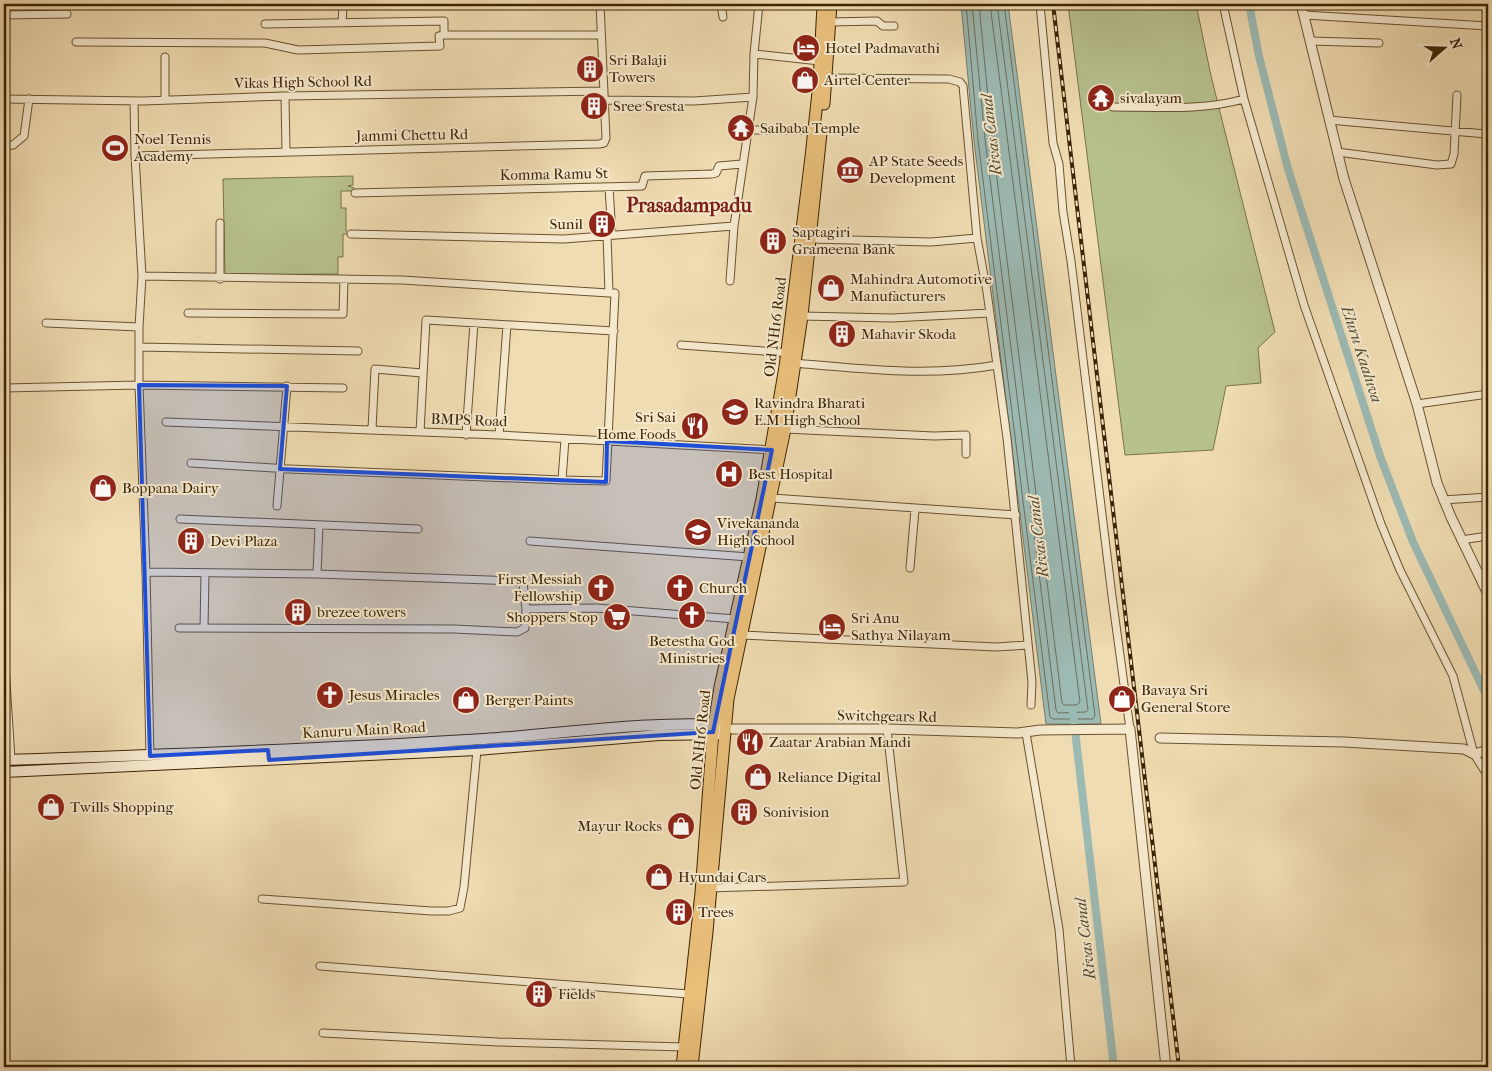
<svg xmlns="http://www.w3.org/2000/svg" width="1492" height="1071" viewBox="0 0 1492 1071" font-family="'IM FELL French Canon',serif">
  <rect width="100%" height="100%" fill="#f0dcb2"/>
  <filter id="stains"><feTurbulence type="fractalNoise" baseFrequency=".004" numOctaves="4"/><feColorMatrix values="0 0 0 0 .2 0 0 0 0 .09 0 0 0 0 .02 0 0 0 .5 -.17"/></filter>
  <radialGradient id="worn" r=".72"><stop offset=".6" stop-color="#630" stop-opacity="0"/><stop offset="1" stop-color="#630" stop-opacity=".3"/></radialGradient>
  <path fill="#b7c18e" stroke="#7a7248" d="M1068,4h128l15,72 64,256 -17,16 3,35 -35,3 -13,64 -88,5z
    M353,176v9l-5,1 6,2v3h-13v17h5v22l2,4h-5v23h-5v17l-113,1 -2,-96z"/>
  <path fill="#9cbab4" stroke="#767e6d" d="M961,4h47l93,720h-55l-72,-583z"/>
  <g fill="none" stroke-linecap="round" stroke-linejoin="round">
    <path stroke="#6c6f5c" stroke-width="1" d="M966,4l12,136 72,577 3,2h40l2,-3 -91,-712
      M972,4l13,135 71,571 2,3 28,-1 2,-2 -91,-706
      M979,4l13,135 70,564 2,2h13l3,-3 -90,-698"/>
    <path stroke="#9cbab4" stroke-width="8" d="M1249,4l10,52 29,113 92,287 33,86 75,157
      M1073,713l41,354"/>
    <g stroke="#6a522f" stroke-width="9">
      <path id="minor" d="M721,4l2,13
        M1040,4l13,139 6,21 4,48 8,49 41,335 18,133
        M1223,4l21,95 60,206 77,219 19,46 53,106 21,78 14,22
        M4,15l63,-1
        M1304,15l184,11
        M830,22l47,-1 6,5h11
        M342,23l1,-19
        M265,24l179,-3v14
        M444,35h157
        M1310,41l69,2
        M76,42l189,1 33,7 142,-4 -1,-10 5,-1
        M754,54l66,7
        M165,57v43
        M827,78l122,1 11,3 3,4 14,152 10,54 20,146 25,244 -1,23
        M285,96l1,55
        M4,99l139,2 142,-5 319,-5
        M604,100l90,1 59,-4
        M134,101l1,55 464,-12 5,-1 2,-5 -6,-134
        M1113,107c44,0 89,4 131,-8
        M1329,120l157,14
        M748,130h66
        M4,146l9,-1 11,-9 5,-37
        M1337,152l100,13 14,-1 3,-10 3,-59
        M135,156l7,120 -3,51
        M609,187l3,48
        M355,193l287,-7 3,-10 67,-2 4,-1 3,-7 23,-2
        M351,234l213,5 170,-13
        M811,239l120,3 46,-4
        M142,276l260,4 207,13
        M220,279v-56
        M730,281l4,-55 19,-129 1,-43 5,-50
        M188,313l155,1 1,-35
        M802,316l90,2 98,-5
        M46,323l93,4v58l7,187
        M681,345l110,8
        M139,347l219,4
        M794,363c66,6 137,14 203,2
        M4,388l135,-3 204,3
        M1417,404l71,-10
        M166,422l333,13 273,15
        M372,429l3,-60 47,4
        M785,429l149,7 32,-1v19
        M420,432l6,-112 188,11
        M466,435l8,-112
        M499,435l8,-110
        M191,463l98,6 273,11 3,-41
        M562,480l44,1 9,-188h-6l-2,-58
        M772,498l244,17
        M1443,500l45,-3
        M277,506l10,-120
        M180,519l238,10
        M1461,540l27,-4
        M530,541l219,16
        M910,568l5,-59
        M317,574l2,-49
        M179,628l275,1 63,3 8,-4 1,-19
        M204,628l1,-54
        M742,635l254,12 32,-2
        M4,651l7,108
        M1026,733l33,196 12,138
        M150,756l-4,-184 171,2 200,7 6,2 3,26 70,-1 139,11
        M710,888l194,-6 -17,-153
        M262,899l169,12h18l11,-3 4,-21 13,-137
        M320,966l369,28
        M323,1033l175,9 186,5"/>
    </g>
    <g stroke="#6a522f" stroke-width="11">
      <path id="tertiary" d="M1301,4l43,175 73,225 20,79 14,34 37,77
        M733,729h154l131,4 22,-3 90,-1 36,338
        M1160,738l184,4 120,7 10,5 14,-4"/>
    </g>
    <g stroke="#3d2403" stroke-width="12">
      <path id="secondary" d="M4,760c160,-5 320,-11 480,-21 79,-5 159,-18 238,-14
        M4,772l473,-22 182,-15 65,-1"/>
    </g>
    <g stroke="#3d2403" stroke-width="13">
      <path id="primary" d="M824,104l7,-100
        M682,1067l19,-174 12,-161 7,-45 42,-188 23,-132 26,-210 8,-74 4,-79
        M692,1067l15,-135 21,-233 57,-270 17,-113 19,-183"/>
    </g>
    <use href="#minor" stroke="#f5e8cd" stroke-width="7"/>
    <use href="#tertiary" stroke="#f5e8cd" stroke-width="9"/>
    <use href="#secondary" stroke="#f5e8cd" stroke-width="10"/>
    <use href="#primary" stroke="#e8be79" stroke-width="11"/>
    <g stroke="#3d2403" stroke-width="4">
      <path id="rail" d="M1053,4l126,1063"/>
    </g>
    <use href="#rail" stroke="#f5e8cd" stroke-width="2" stroke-dasharray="5.5" stroke-linecap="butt"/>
  </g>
  <path fill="#1d4ed8" fill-opacity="0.2" stroke="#1d4ed8" stroke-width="4" stroke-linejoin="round" d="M139,385l148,1 -7,83 326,13 1,-41 165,9 -59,282 -444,28 -1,-10 -118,6z"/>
  <defs>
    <g id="hotel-disc" transform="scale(1.4375)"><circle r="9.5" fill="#8f2418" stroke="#f5e8cd"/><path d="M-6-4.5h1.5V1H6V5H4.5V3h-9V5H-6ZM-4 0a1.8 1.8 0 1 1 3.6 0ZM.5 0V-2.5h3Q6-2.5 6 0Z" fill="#fff"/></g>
    <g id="building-disc" transform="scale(1.4375)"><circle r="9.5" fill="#8f2418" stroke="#f5e8cd"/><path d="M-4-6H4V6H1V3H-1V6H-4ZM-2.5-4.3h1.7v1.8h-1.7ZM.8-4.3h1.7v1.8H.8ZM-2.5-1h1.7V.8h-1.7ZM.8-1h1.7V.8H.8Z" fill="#fff"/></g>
    <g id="shop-disc" transform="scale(1.4375)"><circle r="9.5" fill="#8f2418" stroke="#f5e8cd"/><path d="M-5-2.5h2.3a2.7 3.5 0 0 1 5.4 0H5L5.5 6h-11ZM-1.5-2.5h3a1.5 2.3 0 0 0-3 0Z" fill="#fff"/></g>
    <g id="temple-disc" transform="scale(1.4375)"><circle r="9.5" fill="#8f2418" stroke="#f5e8cd"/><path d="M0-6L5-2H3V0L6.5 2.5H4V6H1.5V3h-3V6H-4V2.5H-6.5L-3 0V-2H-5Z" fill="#fff"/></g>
    <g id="stadium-disc" transform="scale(1.4375)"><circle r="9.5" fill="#8f2418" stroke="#f5e8cd"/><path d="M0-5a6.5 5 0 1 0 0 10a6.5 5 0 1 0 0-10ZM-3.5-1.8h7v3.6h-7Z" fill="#fff"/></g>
    <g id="museum-disc" transform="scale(1.4375)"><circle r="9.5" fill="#8f2418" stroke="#f5e8cd"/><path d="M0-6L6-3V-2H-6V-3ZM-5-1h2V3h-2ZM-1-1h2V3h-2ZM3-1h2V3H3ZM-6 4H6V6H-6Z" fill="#fff"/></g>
    <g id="school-disc" transform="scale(1.4375)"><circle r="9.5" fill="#8f2418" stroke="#f5e8cd"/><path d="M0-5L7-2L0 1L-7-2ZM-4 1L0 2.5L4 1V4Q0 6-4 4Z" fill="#fff"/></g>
    <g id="restaurant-disc" transform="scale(1.4375)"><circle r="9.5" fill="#8f2418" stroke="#f5e8cd"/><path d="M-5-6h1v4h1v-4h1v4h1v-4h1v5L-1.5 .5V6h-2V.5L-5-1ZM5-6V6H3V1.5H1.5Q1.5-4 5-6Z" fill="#fff"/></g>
    <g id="hospital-disc" transform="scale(1.4375)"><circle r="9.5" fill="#8f2418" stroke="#f5e8cd"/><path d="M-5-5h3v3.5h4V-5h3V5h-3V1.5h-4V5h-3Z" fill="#fff"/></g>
    <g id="church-disc" transform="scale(1.4375)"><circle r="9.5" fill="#8f2418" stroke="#f5e8cd"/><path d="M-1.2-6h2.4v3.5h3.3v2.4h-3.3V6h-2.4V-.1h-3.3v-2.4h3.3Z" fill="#fff"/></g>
    <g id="supermarket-disc" transform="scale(1.4375)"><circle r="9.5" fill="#8f2418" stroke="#f5e8cd"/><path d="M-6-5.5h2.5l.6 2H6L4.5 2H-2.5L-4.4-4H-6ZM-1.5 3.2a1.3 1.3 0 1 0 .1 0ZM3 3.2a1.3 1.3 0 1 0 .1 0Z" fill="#fff"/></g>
  </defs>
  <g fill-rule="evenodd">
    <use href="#hotel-disc" x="806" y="48"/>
    <use href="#building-disc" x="590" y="69"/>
    <use href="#shop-disc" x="805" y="80"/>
    <use href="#temple-disc" x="1101" y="98"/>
    <use href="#building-disc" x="594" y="106"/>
    <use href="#temple-disc" x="741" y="128"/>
    <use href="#stadium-disc" x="115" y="148"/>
    <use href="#museum-disc" x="850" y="170"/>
    <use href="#building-disc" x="602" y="224"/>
    <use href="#building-disc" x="773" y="241"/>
    <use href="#shop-disc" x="831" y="288"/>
    <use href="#building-disc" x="842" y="334"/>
    <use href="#school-disc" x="735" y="412"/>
    <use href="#restaurant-disc" x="695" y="426"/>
    <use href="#hospital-disc" x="729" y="474"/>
    <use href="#shop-disc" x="103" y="488"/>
    <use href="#school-disc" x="698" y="532"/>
    <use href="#building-disc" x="191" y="541"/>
    <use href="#church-disc" x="601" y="588"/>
    <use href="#church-disc" x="680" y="588"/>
    <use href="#building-disc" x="298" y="612"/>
    <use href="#church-disc" x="692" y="615"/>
    <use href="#supermarket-disc" x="617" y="617"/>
    <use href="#hotel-disc" x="832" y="627"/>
    <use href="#church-disc" x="330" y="695"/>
    <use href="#shop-disc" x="1122" y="699"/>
    <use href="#shop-disc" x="466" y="700"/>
    <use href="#restaurant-disc" x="750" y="742"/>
    <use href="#shop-disc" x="758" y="777"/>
    <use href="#shop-disc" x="51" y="807"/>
    <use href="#building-disc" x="744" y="812"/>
    <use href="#shop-disc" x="681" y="826"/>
    <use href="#shop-disc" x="659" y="877"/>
    <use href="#building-disc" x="679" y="912"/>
    <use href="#building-disc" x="539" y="994"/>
  </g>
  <g text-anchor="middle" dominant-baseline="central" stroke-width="4" stroke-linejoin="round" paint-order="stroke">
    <g font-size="15" fill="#3d2403" stroke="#f5e8cd" text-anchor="start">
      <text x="825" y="48">Hotel Padmavathi</text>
      <text x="609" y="60">Sri Balaji<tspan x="609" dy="17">Towers</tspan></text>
      <text x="824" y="80">Airtel Center</text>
      <text x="1120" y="98">sivalayam</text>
      <text x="613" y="106">Sree Sresta</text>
      <text x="760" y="128">Saibaba Temple</text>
      <text x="134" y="139">Noel Tennis<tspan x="134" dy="17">Academy</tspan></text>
      <text x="869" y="161">AP State Seeds<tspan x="869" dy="17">Development</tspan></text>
      <text x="583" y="224" text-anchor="end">Sunil</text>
      <text x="792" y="232">Saptagiri<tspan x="792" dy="17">Grameena Bank</tspan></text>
      <text x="850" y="279">Mahindra Automotive<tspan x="850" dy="17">Manufacturers</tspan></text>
      <text x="861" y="334">Mahavir Skoda</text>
      <text x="754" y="403">Ravindra Bharati<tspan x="754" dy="17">E.M High School</tspan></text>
      <text x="676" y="417" text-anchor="end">Sri Sai<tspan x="676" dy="17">Home Foods</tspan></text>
      <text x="748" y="474">Best Hospital</text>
      <text x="122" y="488">Boppana Dairy</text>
      <text x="717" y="523">Vivekananda<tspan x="717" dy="17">High School</tspan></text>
      <text x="210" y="541">Devi Plaza</text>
      <text x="582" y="579" text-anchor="end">First Messiah<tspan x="582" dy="17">Fellowship</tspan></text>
      <text x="699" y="588">Church</text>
      <text x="317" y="612">brezee towers</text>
      <text x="598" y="617" text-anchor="end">Shoppers Stop</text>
      <text x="851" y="618">Sri Anu<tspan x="851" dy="17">Sathya Nilayam</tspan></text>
      <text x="692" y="641" text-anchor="middle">Betestha God<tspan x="692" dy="17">Ministries</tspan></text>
      <text x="1141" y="690">Bavaya Sri<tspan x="1141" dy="17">General Store</tspan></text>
      <text x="349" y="695">Jesus Miracles</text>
      <text x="485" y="700">Berger Paints</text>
      <text x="769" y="742">Zaatar Arabian Mandi</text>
      <text x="777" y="777">Reliance Digital</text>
      <text x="70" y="807">Twills Shopping</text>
      <text x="763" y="812">Sonivision</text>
      <text x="662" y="826" text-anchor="end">Mayur Rocks</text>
      <text x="678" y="877">Hyundai Cars</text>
      <text x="698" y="912">Trees</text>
      <text x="558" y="994">Fields</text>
    </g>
    <g font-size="15" fill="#3d2403" stroke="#f5e8cd">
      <text transform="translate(303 82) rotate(-1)">Vikas High School Rd</text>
      <text transform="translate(412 135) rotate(-1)">Jammi Chettu Rd</text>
      <text transform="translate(554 174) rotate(-1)">Komma Ramu St</text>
      <text transform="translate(775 327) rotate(-83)">Old NH16 Road</text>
      <text transform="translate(469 420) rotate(2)">BMPS Road</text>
      <text transform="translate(887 716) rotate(1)">Switchgears Rd</text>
      <text transform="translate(364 730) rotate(-3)">Kanuru Main Road</text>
      <text transform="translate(700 740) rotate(-84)">Old NH16 Road</text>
    </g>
    <g font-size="16" font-style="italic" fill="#554a2f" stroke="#f5e8cd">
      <text transform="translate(991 135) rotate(-97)">Rivas Canal</text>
      <text transform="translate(1362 354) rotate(72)">Eluru Kaaluva</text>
      <text transform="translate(1038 537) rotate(-97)">Rivas Canal</text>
      <text transform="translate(1085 939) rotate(-97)">Rivas Canal</text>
    </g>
    <g font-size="20" font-weight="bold" fill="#7a1f14" stroke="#f5e8cd">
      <text x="689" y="205">Prasadampadu</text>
    </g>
  </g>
  <rect width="1492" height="1071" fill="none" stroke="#f0dcb2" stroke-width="20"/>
  <rect x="5" y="5" width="1482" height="1061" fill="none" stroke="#3d2403" stroke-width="2.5"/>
  <rect x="10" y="10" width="1472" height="1051" fill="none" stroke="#3d2403"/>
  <g transform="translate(1444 48) rotate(70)" stroke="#f5e8cd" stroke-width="4" paint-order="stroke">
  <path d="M0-4L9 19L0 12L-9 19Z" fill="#3d2403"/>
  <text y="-8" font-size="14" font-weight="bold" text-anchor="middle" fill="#3d2403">N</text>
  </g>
  <rect width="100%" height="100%" filter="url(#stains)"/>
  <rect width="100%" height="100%" fill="url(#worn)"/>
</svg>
